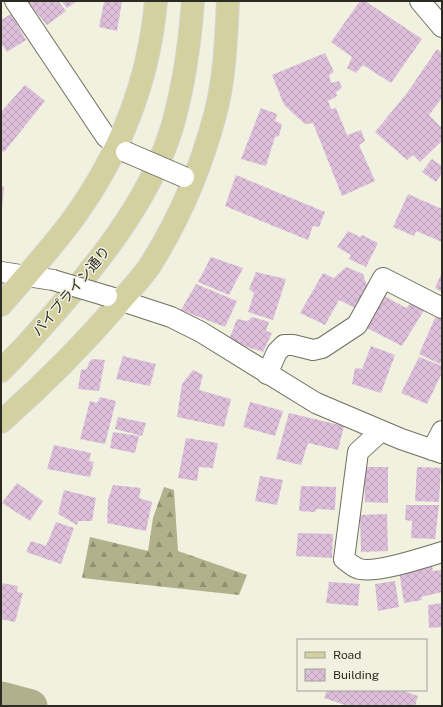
<svg xmlns="http://www.w3.org/2000/svg" width="443" height="707" viewBox="0 0 443 707" font-family="'Public Sans','Noto Sans JP',sans-serif">
  <defs>
    <pattern id="forest-firs" width="22" height="20" patternUnits="userSpaceOnUse"><rect width="22" height="20" fill="#b1b18c"/><path d="M5 1l3.5 6h-7zM16 11l3.5 6h-7z" fill="#909072"/></pattern>
    <pattern id="building-cross-hatch" width="8" height="8" patternUnits="userSpaceOnUse"><rect width="8" height="8" fill="#ddbfdc"/><path d="M0 0l8 8M0 8l8-8" fill="none" stroke="#bea4bd"/></pattern>
  </defs>
  <rect width="100%" height="100%" fill="#f1f1df"/>
  <path fill="url(#forest-firs)" d="M164,487l10,3 4,61 69,24 -8,20 -157,-17 8,-41 58,14 5,-33z"/>
  <g fill="none" stroke-linecap="round" stroke-linejoin="round">
    <path stroke="#b1b08c" stroke-width="33" d="M1,698l30,8"/>
  </g>
  <path fill="url(#building-cross-hatch)" d="M29,1h29l8,10 -19,14 -19,-23z
    M61,1h16l-10,7z
    M103,1h19l-5,30 -18,-4 5,-25z
    M360,1h5l57,38 -31,44 -28,-18 -7,8 -9,-5 5,-11 -21,-15z
    M11,14l15,26 -19,12 -6,-9v-23z
    M437,49l5,4v45l-13,17 13,13v13l-22,21 -7,-7 -6,5 -32,-28 32,-39z
    M325,53l9,19 -5,3 2,8 8,-2 3,7 -6,4 1,4 -9,5 3,8 5,-1 11,27 14,-5 4,11 -6,4 16,36 -33,15 -29,-73 -8,1 -21,-19 -12,-30z
    M25,85l20,16 -41,51 -3,-2v-38z
    M261,108l16,6 -2,7 7,3 -3,12 -4,1 -9,29 -25,-7z
    M432,159l10,7v7l-6,9 -14,-10z
    M236,175l89,37 -6,15 -6,-1 -5,14 -83,-34z
    M1,186l3,1 -2,21h-1z
    M408,194l34,15v33l-26,-11 -2,5 -21,-9z
    M348,231l12,6 2,-2 16,8 -12,24 -17,-8 2,-4 -14,-8z
    M211,257l32,11 -14,27 -31,-13z
    M346,267l17,7 4,12 -12,22 -16,-8 -14,25 -25,-12 23,-40 11,5z
    M256,272l30,7 -13,41 -25,-8 6,-19 -5,-4z
    M442,272v20l-7,-4z
    M196,284l41,17 -12,26 -44,-17z
    M381,294l25,14 8,-8 12,7 -24,39 -39,-20z
    M438,311l4,2v48l-2,3 -21,-10z
    M252,317l17,5 -3,9 6,2 -9,19 -27,-9 -6,-6 7,-18 11,2z
    M371,346l24,9 -14,38 -29,-9 3,-16 7,1z
    M123,356l33,8 -6,22 -34,-7z
    M419,357l23,9v7l-15,31 -26,-11z
    M92,359l13,1 -6,31 -21,-2 3,-19 6,-1 2,-7z
    M193,370l10,5 -4,15 32,9 -7,28 -47,-10 5,-33z
    M100,397l16,4 -11,43 -25,-5 10,-38 7,2z
    M250,402l33,9 -8,25 -32,-9z
    M289,413l55,13 -6,24 -30,-7 -7,22 -25,-6z
    M118,417l28,6 -4,13 -27,-7z
    M113,432l26,4 -4,17 -25,-5z
    M186,438l32,5 -5,25 -14,-1 -2,14 -19,-3z
    M54,445l37,8 -2,8 5,1 -4,15 -43,-8z
    M364,467h24v36l-23,-1z
    M417,467l24,1 -2,34 -24,-1z
    M260,476l23,4 -6,25 -22,-4z
    M17,483l26,18 -13,20 -28,-18z
    M113,485l28,3 -2,10 13,4 -6,29 -39,-8 1,-23z
    M301,486l35,1 -1,23 -19,-1 -1,3 -16,-1z
    M64,490l32,8 -4,23h-14l-1,4 -19,-11z
    M406,505h33l-4,34 -24,-1 1,-17 -7,-1z
    M387,514l1,37 -27,1 -1,-37z
    M56,522l18,6 -13,36 -35,-12 5,-11 15,5z
    M298,533l35,1 -1,24 -36,-2z
    M431,563l2,8 8,-1 1,22 -21,5 1,3 -18,3 -5,-32z
    M395,581l4,26 -21,4 -3,-27z
    M329,582l31,2 -2,22 -32,-3z
    M1,583l17,3 -1,6 6,1 -8,29 -14,-3z
    M442,603v24l-13,1 -1,-23z
    M327,690h74l17,6 -3,10h-67l-24,-8z"/>
  <g fill="none" stroke-linecap="round" stroke-linejoin="round">
    <g stroke="#706f60" stroke-width="22">
      <path id="minor" d="M15,1l91,136 20,15
        M420,1l22,26
        M1,272l52,8
        M107,296l64,21 30,15 115,71 85,36 41,14
        M267,374l10,-22 7,-7h9l20,5 9,-2 35,-23 26,-47 59,30
        M381,431l-23,21 -14,107c4,3 8,7 13,9 14,7 69,-11 85,-16
        M432,450l10,-19"/>
    </g>
    <g stroke="#d5d5d3" stroke-width="24">
      <path id="major" d="M1,305c24,-28 50,-56 72,-86 47,-65 76,-138 83,-218
        M1,371c14,-14 28,-29 41,-44 52,-58 109,-127 131,-203 11,-40 17,-82 20,-123
        M1,422c42,-37 81,-76 117,-118 10,-12 22,-24 31,-37 30,-47 52,-99 66,-152 10,-37 11,-76 13,-114"/>
    </g>
    <use href="#minor" stroke="#fff" stroke-width="20"/>
    <use href="#major" stroke="#d3d1a0" stroke-width="22"/>
    <g stroke="#706f60" stroke-width="22" stroke-linecap="butt">
      <path id="minor-bridge" d="M126,152l58,25
        M53,280l54,16"/>
    </g>
    <use href="#minor-bridge" stroke="#fff" stroke-width="20"/>
  </g>
  <g text-anchor="middle" dominant-baseline="central" stroke-width="3" stroke-linejoin="round" paint-order="stroke">
    <g font-size="14" fill="#2b2b24" stroke="#f1f1df">
      <text transform="translate(71 291) rotate(-50)">パイプライン通り</text>
    </g>
  </g>
  <rect width="443" height="707" fill="none" stroke="#2b2b24" stroke-width="4"/>
  <rect x="297" y="639" width="130" height="52" fill="#f1f1df" stroke="#a2a294"/>
  <rect x="305" y="652" width="20" height="6" fill="#d3d1a0" stroke="#a2a294"/>
  <text x="333" y="659" font-size="12" fill="#2b2b24">Road</text>
  <rect x="305" y="669" width="20" height="12" fill="url(#building-cross-hatch)" stroke="#a2a294"/>
  <text x="333" y="679" font-size="12" fill="#2b2b24">Building</text>
</svg>
